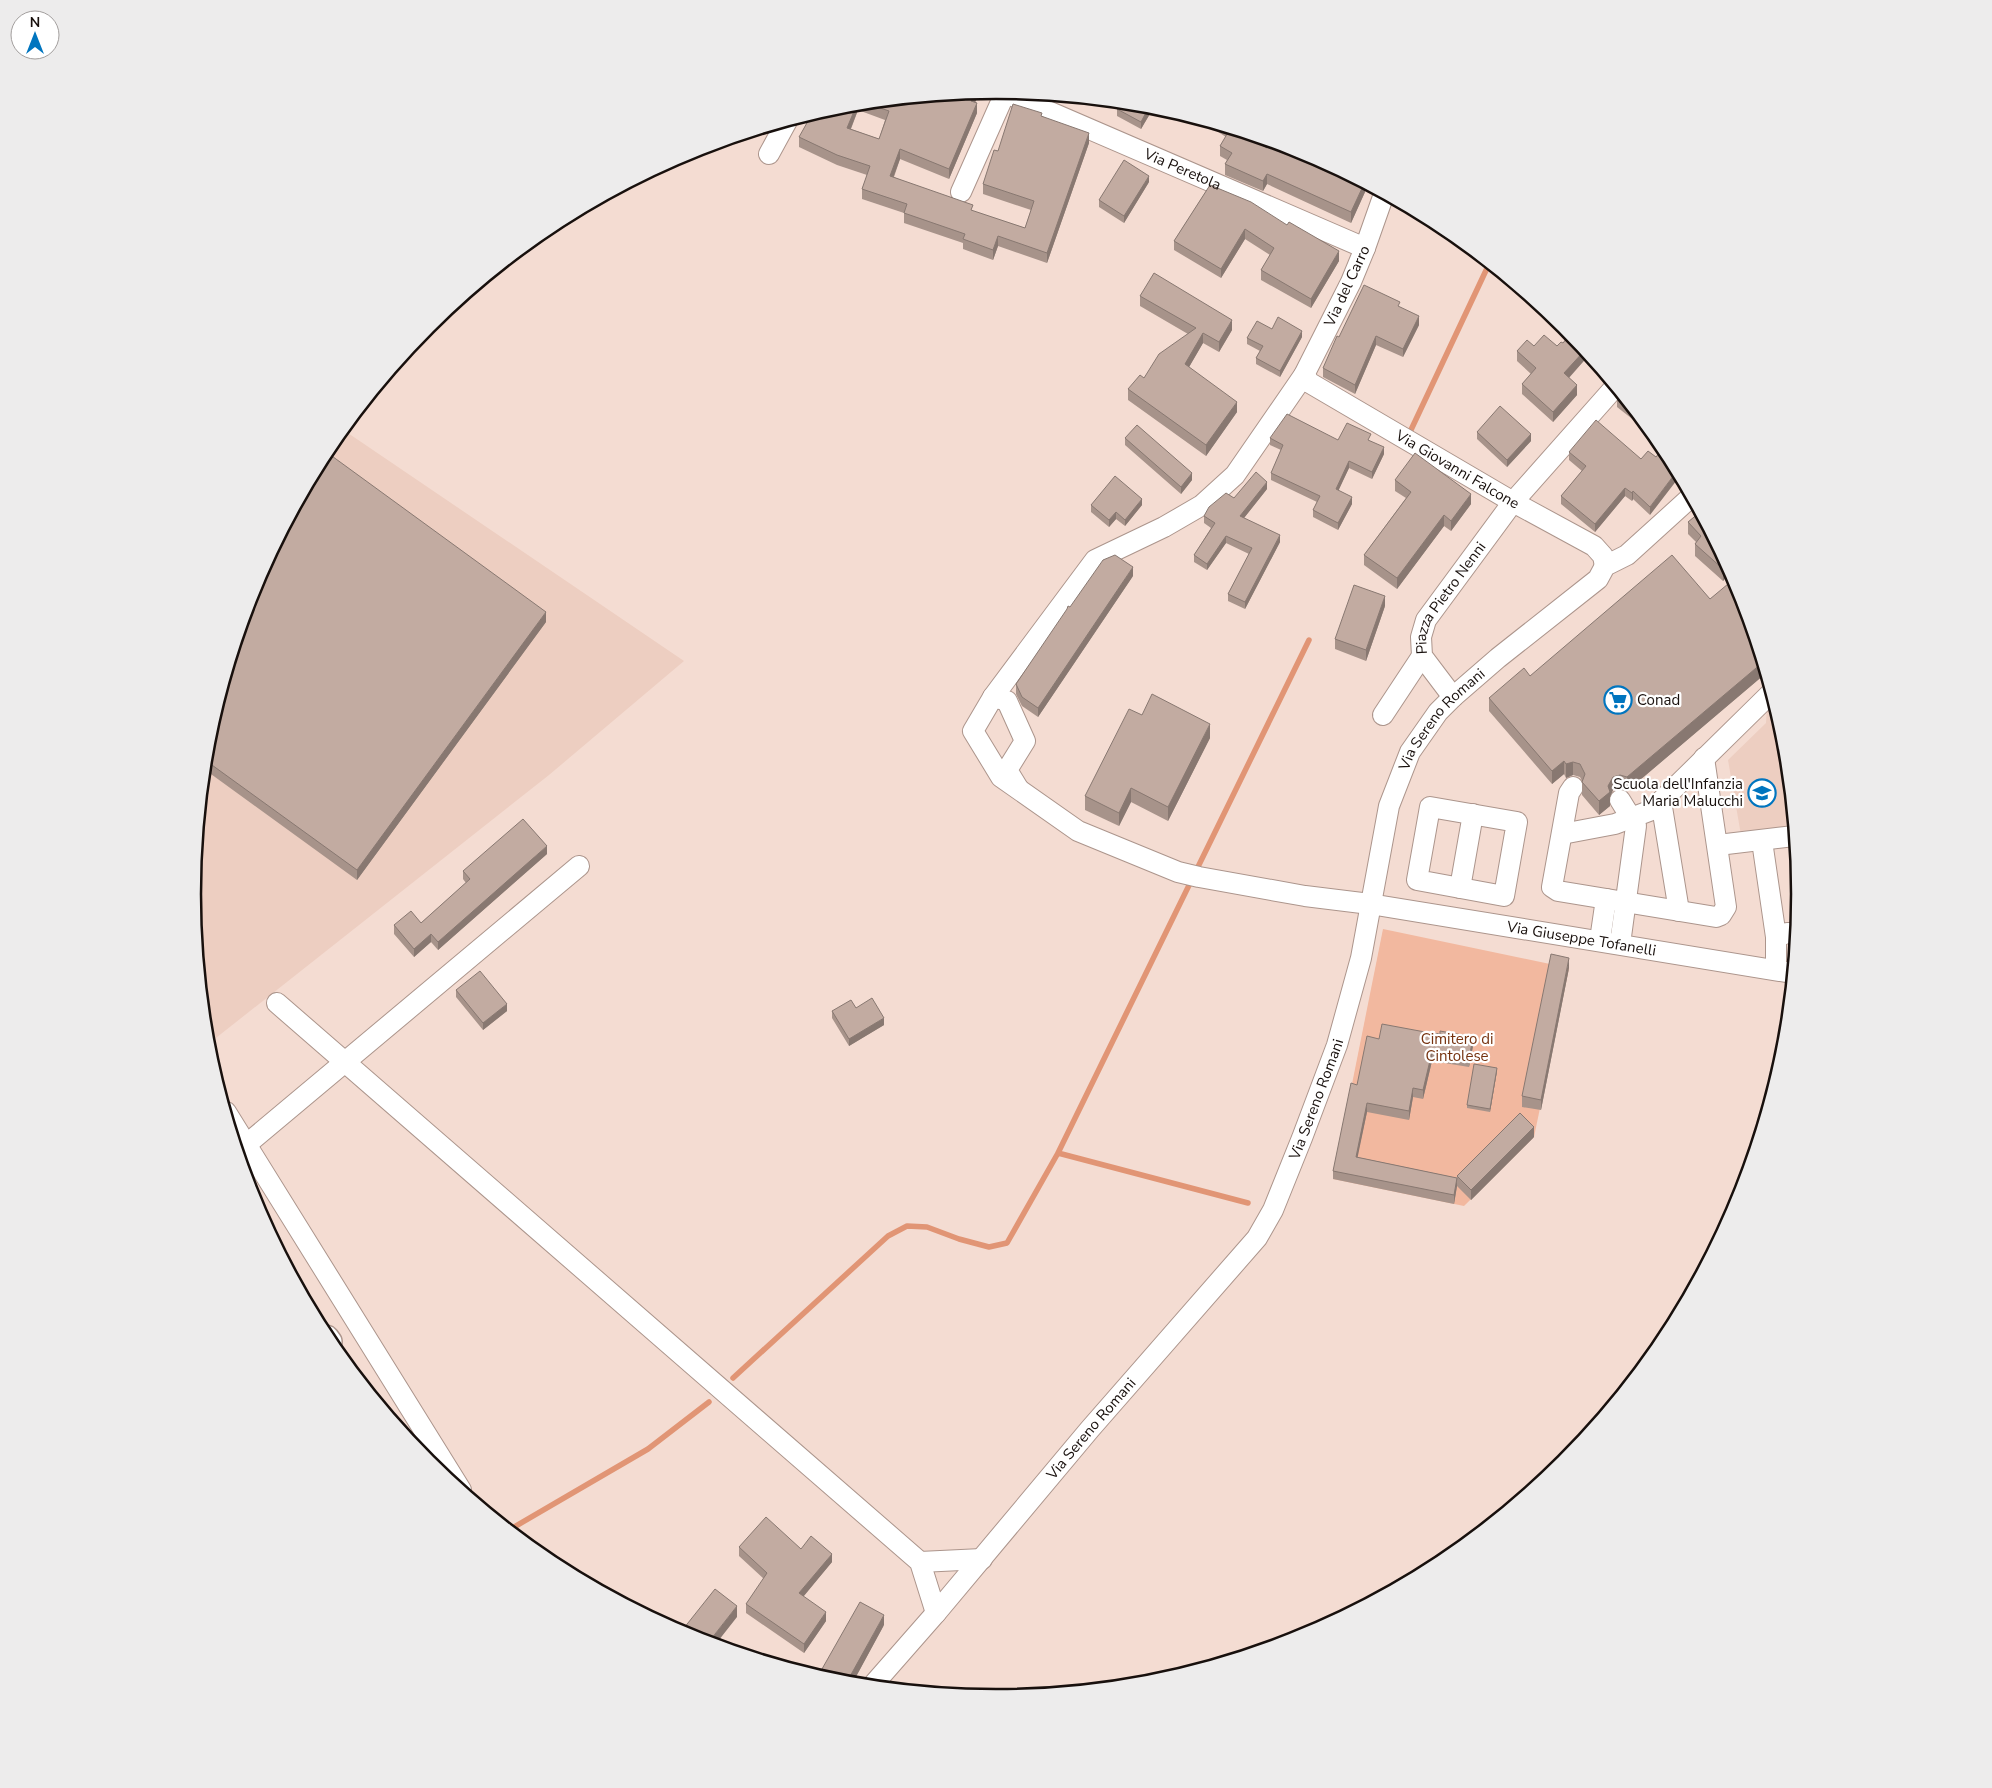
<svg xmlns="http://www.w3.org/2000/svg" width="1992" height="1788" viewBox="0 0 1992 1788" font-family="'Nunito Sans',sans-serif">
  <rect width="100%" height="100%" fill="#f4dcd2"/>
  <path fill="#edcec1" d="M342,429l342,232 -135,114 -342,270 -15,-151 16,-157 45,-151 75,-139z
    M1773,700l12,37 8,90 -52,8 -13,-75 38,-37 1,-16z"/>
  <path fill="#f2b89f" d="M1383,929l186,39 -35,169 -70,69 -131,-27z"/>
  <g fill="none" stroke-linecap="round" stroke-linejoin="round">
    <path stroke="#e19575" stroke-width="5.5" d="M1410,432l79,-168
      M1058,1153l251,-513
      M733,1378l155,-142 19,-10 20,1 32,12 30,8 18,-4 51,-90 190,50
      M509,1530l139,-81 61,-47"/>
    <g stroke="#ac958c" stroke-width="22">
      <g id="minor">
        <path id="s1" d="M999,90l366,158"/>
        <path d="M769,154l18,-33"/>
        <path d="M961,192l44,-99"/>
        <path id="s2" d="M1384,194l-19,54 -14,34 -47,93 -69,100 -33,30 -38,22 -69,33 -102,137 -20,34 28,46 77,54 100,41 21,5 106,19 65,8 422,69"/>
        <path id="s3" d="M1304,375l6,8 203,119 81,44 9,10 2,10"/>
        <path d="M993,697l14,4 18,40 -18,29 11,18"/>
        <path id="s4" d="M1453,697l-31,-41 -1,-19 5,-17 87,-118 102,-115"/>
        <path d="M1383,715l39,-59"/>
        <path d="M1573,787l-4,6 -17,94 6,4 158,26 5,-2 5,-8 -22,-149"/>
        <path d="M1661,801l18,110"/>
        <path d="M1430,807l87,15 -13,74 -87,-16z"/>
        <path d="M1562,834l53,-10 37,-14 119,-117"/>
        <path d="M1762,841l14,96v33"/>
        <path d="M1718,845l76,-9"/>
        <path d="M1460,888l13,-74"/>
        <path d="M1776,937l11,-4h9"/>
        <path d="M1600,940l6,-41"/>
        <path d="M1620,944l16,-118 -16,-26"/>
        <path d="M277,1003l643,559 16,51"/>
        <path d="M226,1112l235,378"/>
        <path d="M247,1144l332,-278"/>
        <path d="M920,1562l62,-3"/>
        <path id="s5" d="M872,1686l64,-73 154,-184 167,-191 16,-28 29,-72 35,-93 24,-87 28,-152 21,-54 28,-40 15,-15 45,-39 100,-79 7,-13 22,-11 64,-58"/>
      </g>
    </g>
    <g stroke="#ac958c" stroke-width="28">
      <path id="major" d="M326,1338l3,4"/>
    </g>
    <use href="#minor" stroke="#fff" stroke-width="20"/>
    <use href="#major" stroke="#fff" stroke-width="25"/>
  </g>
  <path fill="#a7938a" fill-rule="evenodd" d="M977,92v6l-2,5 2,10 -28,66 -49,-20 -6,18 79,34 52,17 6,-18 -48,-16v-10l15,-33 44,-35 47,27 -42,120 -49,-17 -5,14 -30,-11v-6l-59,-20v-10l-42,-14v-10l5,-14 -30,-10 -38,-18v-10l40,-32 97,-9 4,2zM858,110l27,10 -6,19 -28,-10z
    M1102,100l9,1 -1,3z
    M1117,109l34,3 -10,17 -24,-13z
    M1198,119l39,12 30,17 35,10 63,26v8l-14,31 -84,-39 -4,7 -38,-16v-11l2,-4 -7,-4v-10l6,-9z
    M1149,182l-25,41 -25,-16v-7z
    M1210,185l129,76 -28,47 -50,-28v-10l9,-15 -25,-16 -24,39 -47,-28v-9z
    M1140,296l92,34 -13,22 -16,-9 -14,24 48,45 -31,44 -78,-56v-11l16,-11 44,-44 -48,-28z
    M1400,307l19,18 -16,32 -27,-12 -21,49 -32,-17v-9l16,-31z
    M1272,329l30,8 -22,40 -24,-13v-6l4,-7 -13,-7v-6z
    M1571,333l18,22 -20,23 8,17 -24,27 -31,-28v-10l9,-10 -14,-13v-10l17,-5h23l6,-3z
    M1622,395l25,31 -2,3 -28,-22v-7z
    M1477,432l54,9 -24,26 -30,-28z
    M1125,438l67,42 -11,14 -56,-49z
    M1270,438l101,3 13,13 -12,25 -23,-11 -11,22 14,14 -14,26 -25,-13v-7l4,-8 -46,-22v-7l10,-23 -11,-5z
    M1569,452l72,7 15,-2 -6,58 -17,-16 -1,2 -7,-5 -30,36 -34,-28v-8l21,-25 -13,-11z
    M1395,480l76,24 -20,27 -7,-5 -47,63 -33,-24v-10l42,-57 -11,-7z
    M1267,489l-23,29 36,24 -35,67 -17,-8v-7l21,-40 -23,-11 -19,27 -13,-8v-7l17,-27 -7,-5v-7l30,-18z
    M1091,505h51l-17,21 -9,-7 -7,8 -18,-15z
    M1699,513l32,59 -8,9 -28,-25v-12l1,-2 -8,-8v-12z
    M1133,576l-95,141 -16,-11 -6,-12v-10l54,-77z
    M1710,599l33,2 22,73 -138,117 -7,-3 -7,2 -3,7v9l-11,9 -17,-20v-14l-2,-4 -7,-2 -7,3 -2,-4 -12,10 -63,-73v-13l41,-22z
    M1385,606l-19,55 -31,-12v-10z
    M546,622l-189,258 -153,-111 4,-32z
    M1142,715l68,23 -42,83 -37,-19 -12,24 -34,-16v-14z
    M547,854l-109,96 -7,-8 -17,15 -20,-23v-9l27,-2 45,-40 -3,-4v-8z
    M1569,968l-28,142 -19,-3v-11z
    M456,990l51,21 -24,19 -27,-33z
    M856,1008l28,17 -35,21 -17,-28v-7z
    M1379,1039l94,7 -4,21 -37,-6 -9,38 -10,-2 -4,23 -42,-8 -10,45 100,21v-2l77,-39 -63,63 -14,-14 -3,18 -121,-25v-8l24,-86z
    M1497,1071l-7,41 -23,-4v-3z
    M739,1547l62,2 31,13 -29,34 23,25 -22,32 -58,-40v-9l18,-25 -25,-23z
    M884,1625l-32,59 -13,-2z"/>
  <path fill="#887871" d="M975,92h2v6l-6,13v-10z
    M977,103v10l-28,66v-10z
    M857,104h1v6l-11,28v-10z
    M1151,105v7l-10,17v-7z
    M1089,133v10l-42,120v-10z
    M900,149v10l-10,27v-10z
    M1267,174v10l-4,7v-10z
    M1149,176v6l-25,41v-7z
    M1364,184h1v8l-14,31v-11z
    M1245,229v10l-24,39v-9z
    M998,236v10l-5,14v-10z
    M1339,251v10l-28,47v-9z
    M1419,316v9l-16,32v-8z
    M1232,320v10l-13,22v-10z
    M1302,331v6l-22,40v-6z
    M1203,333v10l-18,31v-10z
    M1376,336v9l-21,49v-9z
    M1585,350l4,5 -25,28v-10z
    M1577,385v10l-24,27v-10z
    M1237,402v10l-31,44v-11z
    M1531,434v7l-24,26v-7z
    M1384,447v7l-12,25v-7z
    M1349,461v7l-13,28v-7z
    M1677,471l3,5 -30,39v-8z
    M1192,473v7l-11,14v-7z
    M1267,482v7l-27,34v-7z
    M1625,488v8l-30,36v-8z
    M1633,491v8l-1,2v-8z
    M1471,494v10l-20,27v-10z
    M1352,497v7l-14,26v-7z
    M1142,499v6l-17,21v-6z
    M1116,512v7l-7,8v-7z
    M1444,515v11l-47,63v-11z
    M1280,535v7l-35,67v-7z
    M1226,536v7l-19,27v-6z
    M1727,564l4,8 -8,9v-12z
    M1133,567v9l-95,141v-9z
    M1385,596v10l-19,55v-11z
    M546,612v10l-189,258v-10z
    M1762,663l3,11 -138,117v-14z
    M1210,724v14l-42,83v-14z
    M1564,761v13l-12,10v-13z
    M1573,762v13l-7,3v-14z
    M1620,775v13l-7,2 -3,7v9l-11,9v-14l14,-24z
    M1131,788v14l-12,24v-13z
    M547,846v8l-109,96v-8z
    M431,934v8l-17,15v-8z
    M1569,958v10l-28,142v-10z
    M507,1004v7l-24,19v-7z
    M884,1018v7l-35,21v-7z
    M1473,1037v9l-4,21v-8z
    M1432,1052v9l-9,38v-9z
    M1497,1068v3l-7,41v-3z
    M1413,1088v9l-4,23v-9z
    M1367,1103v9l-11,53v-8z
    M1534,1127v10l-63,63v-10z
    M1457,1178v8l-3,18v-9z
    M832,1554v8l-33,40v-9z
    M737,1606v11l-22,28 -7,-2z
    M826,1612v9l-22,32v-9z
    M884,1615v10l-32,59 -4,-1v-3z"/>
  <path fill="#c2aba1" stroke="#887871" d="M975,92l-4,9 6,2 -28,66 -49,-20 -10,27 83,29 -2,5 54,18 9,-27 -51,-17 11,-34 4,1 15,-47 29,9 -1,3 48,17 -42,120 -49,-17 -5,14 -30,-11 2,-5 -61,-21 3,-9 -45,-15 8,-23 -33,-11 -38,-18 13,-23 27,-9 18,-1 -10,24 32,11 10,-28 -23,-8 70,-7 4,2 1,-3z
    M1121,102l29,3 -9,17 -24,-13z
    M1230,129l7,2 30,17 4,-7 3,1 28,16 2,-3 40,17 20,12 -13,28 -84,-38 -4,7 -38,-17 7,-11 -12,-7z
    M1124,160l25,16 -25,40 -25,-16z
    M1210,185l41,17 36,23 2,-3 50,29 -28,48 -50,-29 13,-22 -29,-19 -24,40 -47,-28z
    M1154,273l78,47 -13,22 -16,-9 -18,31 52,38 -31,43 -78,-56 12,-14 4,3 15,-24 37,-26 -56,-32z
    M1364,285l36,17 -2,4 21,10 -16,33 -27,-13 -21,49 -32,-17 14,-32 2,1z
    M1278,317l24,14 -22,40 -24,-13 7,-12 -16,-8 10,-17 15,8z
    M1571,333l14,17 -21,23 13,12 -24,27 -31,-28 14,-16 -19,-17 10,-11 7,6 10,-11 13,11 4,-4 2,1z
    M1622,395l19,23 -24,-18z
    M1500,406l31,28 -24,26 -30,-28z
    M1287,414l51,26 9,-17 24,11 -3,6 16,7 -12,25 -23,-11 -13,28 16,8 -14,26 -25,-13 7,-14 -49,-23 12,-28 -13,-7z
    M1596,420l45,39 7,-8 8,6 8,-10 13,24 -27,36 -17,-16 -1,2 -7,-5 -30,36 -34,-28 25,-30 -17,-14z
    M1137,425l55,48 -11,14 -56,-49z
    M325,451l221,161 -189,258 -152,-110 3,-23 45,-151z
    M1415,453l56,41 -20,27 -7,-6 -47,63 -33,-23 47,-63 -16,-12z
    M1256,472l11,10 -27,34 40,19 -35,67 -17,-8 24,-46 -26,-12 -19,28 -13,-9 21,-32 -11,-7 5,-9 17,-14 8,5z
    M1115,476l27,23 -17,21 -9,-8 -7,8 -18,-15z
    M1699,513l28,51 -4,5 -28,-25 6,-8 -13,-14z
    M1115,555l18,12 -95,141 -16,-11 -6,-13 51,-75 1,-3 2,1 33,-47z
    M1672,555l38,44 18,-15 15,17 19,62 -135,114 -7,-2 -7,2 -5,9 2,6 -11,9 -17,-19 3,-8 -5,-10 -7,-2 -7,2 -2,-3 -12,10 -63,-73 35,-30 6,8z
    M1354,585l31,11 -19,54 -31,-11z
    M1152,694l58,30 -42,83 -37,-19 -12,25 -34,-17 44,-87 13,6z
    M523,819l24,27 -109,96 -7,-8 -17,15 -20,-24 17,-14 10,12 49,-44 -7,-8z
    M1551,954l18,4 -28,142 -19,-4z
    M480,971l27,33 -24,19 -27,-33z
    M872,998l12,20 -35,21 -17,-28 19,-11 5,8z
    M1382,1024l43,8 15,2v-3l33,6 -4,22 -37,-7 -9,38 -10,-2 -4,23 -42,-8 -11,54 101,21 -3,17 -121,-24 18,-88 6,2 10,-49 12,3z
    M1474,1064l23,4 -7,41 -23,-4z
    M1520,1113l14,14 -63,63 -14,-14z
    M766,1517l35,32 10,-13 21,18 -33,39 27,19 -22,32 -58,-40 21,-31 -28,-26z
    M715,1589l22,17 -29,37 -20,-6 -8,-4z
    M860,1602l24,13 -36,65 -3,-1 -3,4 -3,-1 -21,-6z"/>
  <defs>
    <g id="supermarket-ring" transform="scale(1.4375)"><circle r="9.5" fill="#fff" stroke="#0075bf" stroke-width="1.5"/><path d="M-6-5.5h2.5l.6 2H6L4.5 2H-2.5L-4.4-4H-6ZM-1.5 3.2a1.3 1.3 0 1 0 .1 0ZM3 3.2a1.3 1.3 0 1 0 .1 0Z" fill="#0075bf"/></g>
    <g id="school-ring" transform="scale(1.4375)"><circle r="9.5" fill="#fff" stroke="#0075bf" stroke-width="1.5"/><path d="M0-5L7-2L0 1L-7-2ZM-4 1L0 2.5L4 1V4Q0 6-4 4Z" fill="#0075bf"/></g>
  </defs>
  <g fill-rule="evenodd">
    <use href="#supermarket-ring" x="1618" y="700"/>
    <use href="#school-ring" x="1762" y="793"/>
  </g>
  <g text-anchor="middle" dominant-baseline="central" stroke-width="4.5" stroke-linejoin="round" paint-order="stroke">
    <g font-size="15" fill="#18100d" stroke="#fff">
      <text stroke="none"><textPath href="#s1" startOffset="200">Via Peretola</textPath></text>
      <text transform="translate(1347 286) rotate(-65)">Via del Carro</text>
      <text stroke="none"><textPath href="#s3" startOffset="181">Via Giovanni Falcone</textPath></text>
      <text stroke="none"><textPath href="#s4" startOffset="118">Piazza Pietro Nenni</textPath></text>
      <text stroke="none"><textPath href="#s5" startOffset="1148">Via Sereno Romani</textPath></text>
      <text stroke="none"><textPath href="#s2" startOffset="1360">Via Giuseppe Tofanelli</textPath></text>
      <text stroke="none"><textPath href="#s5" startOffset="742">Via Sereno Romani</textPath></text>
      <text stroke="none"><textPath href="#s5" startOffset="338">Via Sereno Romani</textPath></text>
    </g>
    <g font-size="15" fill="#18100d" stroke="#fff" text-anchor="start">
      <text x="1637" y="700">Conad</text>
      <text x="1743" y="784" text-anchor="end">Scuola dell'Infanzia<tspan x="1743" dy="17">Maria Malucchi</tspan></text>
    </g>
    <g font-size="15" fill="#76320f" stroke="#fff">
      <text x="1457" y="1039">Cimitero di<tspan x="1457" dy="17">Cintolese</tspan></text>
    </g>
  </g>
  <path d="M0 0H1992V1788H0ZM201 894a795 795 0 1 1 1590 0a795 795 0 1 1-1590 0Z" fill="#edecec" fill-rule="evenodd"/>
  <path fill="none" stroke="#18100d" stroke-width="2.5" d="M201 894a795 795 0 1 1 1590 0a795 795 0 1 1-1590 0Z"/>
  <g transform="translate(35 35)"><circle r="24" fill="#ffffff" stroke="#a39f9e"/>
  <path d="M0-4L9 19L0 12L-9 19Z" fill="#0075bf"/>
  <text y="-8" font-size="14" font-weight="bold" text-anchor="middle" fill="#18100d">N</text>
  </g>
</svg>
